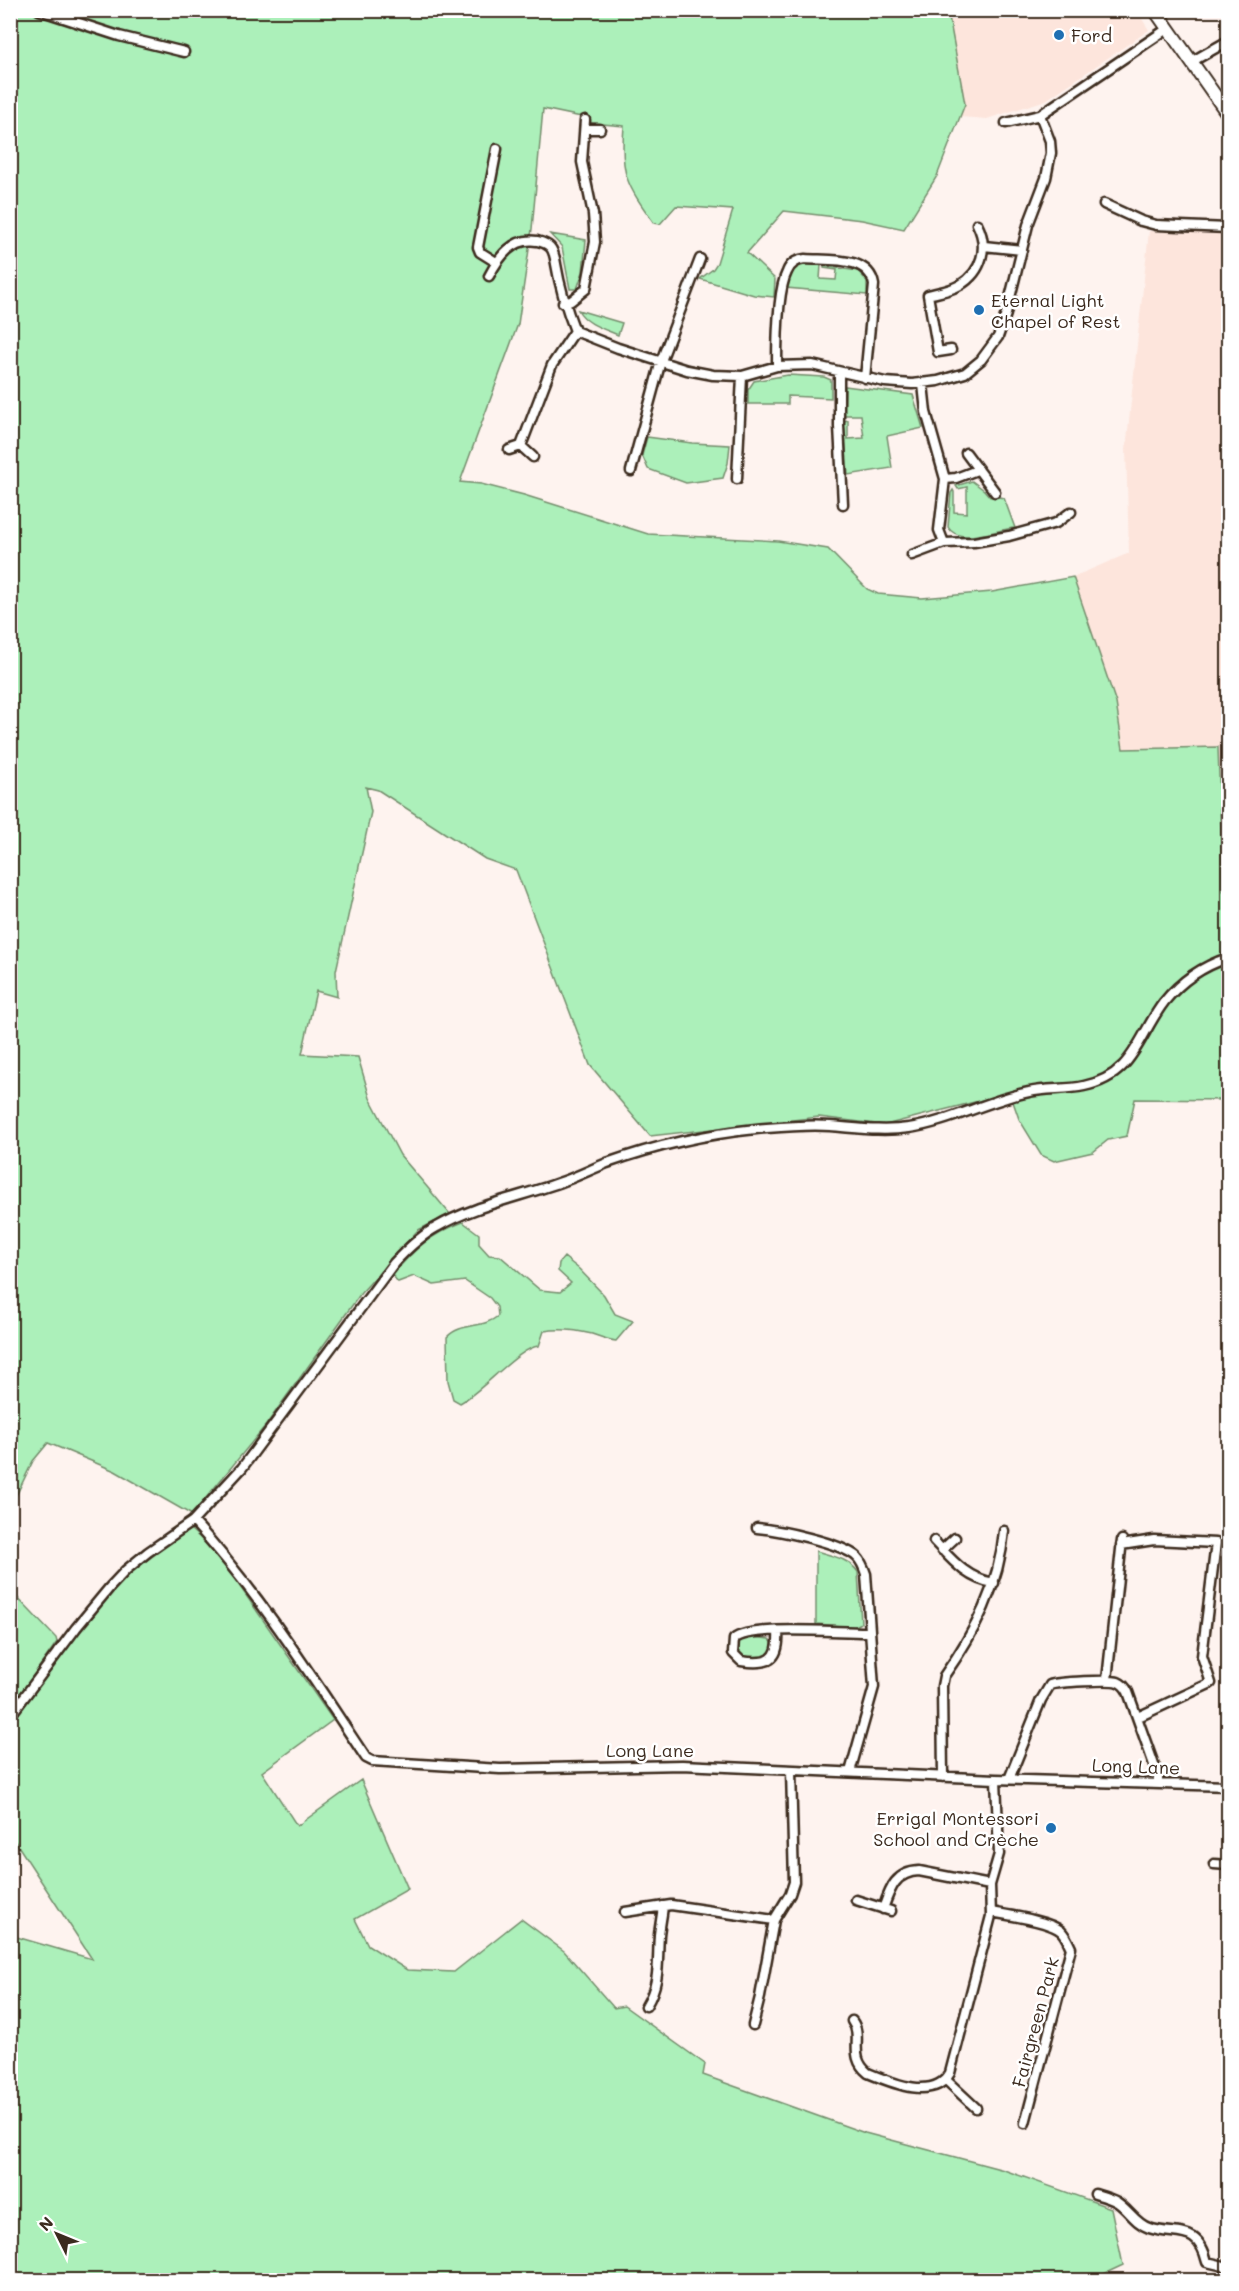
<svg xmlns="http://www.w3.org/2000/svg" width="1239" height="2291" viewBox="0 0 1239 2291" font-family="Mali,sans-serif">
  <rect width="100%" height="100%" fill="#fef3ef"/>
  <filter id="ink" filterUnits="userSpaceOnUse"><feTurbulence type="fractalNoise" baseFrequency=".0167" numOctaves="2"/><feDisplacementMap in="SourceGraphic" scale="12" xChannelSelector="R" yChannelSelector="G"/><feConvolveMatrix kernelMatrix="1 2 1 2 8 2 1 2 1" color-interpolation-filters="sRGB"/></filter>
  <g filter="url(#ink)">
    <path fill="#fde5dc" d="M948,11h189l12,19 -103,70 -59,19 -27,-2 5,-13z
      M1149,231l79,2v659l-5,-1 -100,-142 -7,-46 -43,-126 56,-24 -3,-104z"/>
    <path fill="#acf0ba" stroke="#748d6c" stroke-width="1.5" d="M11,11h937l17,93 -28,72 -33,53 -42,-9 -78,-9 -37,42 28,26 -1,18 -20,-2 -54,-16 13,-10 4,-6 16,-53 -57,-4 -16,18 -6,-1c-28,-39 -34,-49 -30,-97l-33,-3 -5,-5 -43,-9 -11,120 -14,95 -58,158 21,2 43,11 124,39 130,7 50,8 39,40 11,5 44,4 70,-6 81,-15 43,126 7,46 95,-2 5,144 5,1v62l-14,4 2,7 12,-2v137l-93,-1 -8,37 -19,4 -15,12 -39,9 -13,-6 -22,-36 -9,-26 -125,32 -66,-8 -169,19 -60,-71 -74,-195 -31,-11 -107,-69 -12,-3 5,25 -35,159 1,26 -21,-6 -14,63 56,3 12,41 30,57 50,59 -32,16 -57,63 -95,132 -74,90 -77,-44 -67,-28 -15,18 -22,45z
      M550,234l36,6 -3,32 -6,17h-7l-8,-42z
      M800,264l21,1 -1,14 16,1 1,-10 -13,-2v-2l34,5 9,10v14l-81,-7 4,-16z
      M578,310l44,13 -4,12c-14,-6 -32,-11 -40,-25z
      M788,375l36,2 7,3v18l-43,-2v8h-40v-14l6,-9z
      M845,386l68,9 10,33 -36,8 5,32 -44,7 -4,-54 4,-1v19l16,-1 -3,-23h-17z
      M647,437l45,6 38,2 -2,18 -5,15 -37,5 -38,-14 -6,-14z
      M972,481l12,9 6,7 3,-1 11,2 11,30c-18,1 -57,18 -67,-1l3,-34 2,-3 1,2v20l13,1v-26l-9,2 -2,-3z
      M463,1222l16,12v10l10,11 11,1 40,34 20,2 11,-9 -13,-12 1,-8 5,-6 15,12 25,26 11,19 18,7 -17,20c-9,-1 -15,-4 -24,-7 -16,-4 -31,-6 -48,-3l-5,15c-20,1 -56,45 -79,57l-7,-4 -5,-18 -1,-44c14,-15 36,-8 51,-21l-1,-9 -7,-9 -25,-17 -31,4 -20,-9 -16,6 -6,-7c24,-27 37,-40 71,-53z
      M190,1529l25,22 118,169 -71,52 35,54 64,-46 47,109 -53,30 13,26 39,25 47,2 67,-53 43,32 50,57 10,-2 81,58 -2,11 162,58 139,37 107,38 12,57 -32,15h-1080l-1,-345 82,24 -81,-124v-111l62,-86 33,-38 25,-28z
      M816,1551c16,5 32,7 42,21l3,51 -7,4 -38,-3z
      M11,1591l45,47 1,4 -46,65z
      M754,1637l15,2 3,3v12c-11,6 -24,8 -33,-1l-1,-10 6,-5z"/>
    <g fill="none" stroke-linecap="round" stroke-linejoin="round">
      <g stroke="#3b2a1e" stroke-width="13">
        <path id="minor" d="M39,10l80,26 65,16
          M1191,62l37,-21
          M1006,123l34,-8 127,-86
          M585,129h15
          M1104,204l37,17 15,4 72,3
          M984,246l38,4
          M496,262l-16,-10 -2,-5 19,-98
          M489,276c10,-19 24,-39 48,-35 4,1 9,2 13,6 4,4 5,11 6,17 4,24 10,44 19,67l43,17 69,22 26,5 29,1 35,-10 35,-1 73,17 27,2 26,-3 27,-8 16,-13 17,-23 8,-23 22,-89 18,-47 5,-25 -1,-12 -10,-26
          M563,303l8,-2 15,-12 9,-47 -2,-28 -11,-52 3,-42
          M951,350l-13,2 -10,-57c10,-3 22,-4 32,-10 22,-13 29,-38 17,-61
          M777,366c0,-22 0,-75 10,-94 3,-8 9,-12 18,-13 23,2 64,-4 69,26l-9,93
          M839,372v54l4,78
          M923,384l3,28 19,67 -6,51 5,13
          M521,446l12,11
          M509,450l12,-4 31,-81 23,-34
          M966,453l29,39
          M631,471l30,-110 39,-102
          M737,479l5,-103
          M945,479l11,-1 21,-8
          M912,555l32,-12 30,-1 35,-6 47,-13 15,-11
          M193,1521c66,72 119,156 173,237l6,3 128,8 182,-4 314,14 232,7
          M757,1528c22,2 85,15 100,29 5,5 7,11 9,17l8,113 -24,85
          M934,1541c18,19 33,38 60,42
          M1121,1545l33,-5 62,3 -14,113 9,27 -73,34
          M942,1550l13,-12
          M778,1632c2,29 -10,33 -37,29l-8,-8 1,-14c17,-15 109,-6 136,-7
          M1107,1680l15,-140
          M10,1716l66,-88 34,-41 16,-17 22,-18 45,-31 49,-53 152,-205c13,-14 26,-27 43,-36 35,-21 87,-31 127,-46 14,-5 28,-12 43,-18 48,-17 98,-29 149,-34 24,-2 50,-5 74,-3 27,2 52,6 79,2 41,-6 79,-28 120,-36 18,-4 37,-2 55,-6 50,-10 54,-50 80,-84 17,-21 39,-36 64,-44
          M943,1777l-1,-91 2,-10c31,-44 55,-90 60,-145
          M1009,1779l32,-79 9,-15c7,-3 61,-6 68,-3 5,2 8,6 10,10l30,84v8
          M1214,1864l14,1
          M856,1900l35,11
          M883,1909c7,-20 12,-37 36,-38l71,14
          M625,1912l46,-7 103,15 -14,77 -7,28
          M991,1912c16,3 59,9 70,19 5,5 7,11 10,17l-46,175
          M774,1920l16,-26 4,-12 -3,-111
          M646,2006c15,-25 11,-44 13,-71 1,-10 3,-19 4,-29
          M852,2021c12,16 -5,35 16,52 24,10 66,28 82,0l41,-157 -1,-31 9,-31 -3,-75
          M946,2080l30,28
          M1095,2194c7,2 15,4 22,8 11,7 19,22 32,26 28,9 49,-4 58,34l21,5"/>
      </g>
      <g stroke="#3b2a1e" stroke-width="16">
        <path id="primary" d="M1155,10l73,104"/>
      </g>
      <use href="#minor" stroke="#fff" stroke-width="8"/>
      <use href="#primary" stroke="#fff" stroke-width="12"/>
    </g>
  </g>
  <g fill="#1f6fb2" stroke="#fff" stroke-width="2">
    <circle cx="1059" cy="35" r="6"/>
    <circle cx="979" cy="310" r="6"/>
    <circle cx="1051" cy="1828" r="6"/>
  </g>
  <g text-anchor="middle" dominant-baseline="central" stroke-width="5" stroke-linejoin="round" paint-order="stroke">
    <g font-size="18" fill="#3b2a1e" stroke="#fff" text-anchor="start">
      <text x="1071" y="35">Ford</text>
      <text x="991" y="300">Eternal Light<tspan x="991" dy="21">Chapel of Rest</tspan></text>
      <text x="1039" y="1818" text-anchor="end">Errigal Montessori<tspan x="1039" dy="21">School and Crèche</tspan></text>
    </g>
    <g font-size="18" fill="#3b2a1e" stroke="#fff">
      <text x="650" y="1750">Long Lane</text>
      <text transform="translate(1136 1766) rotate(2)">Long Lane</text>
      <text transform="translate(1035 2022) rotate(-75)">Fairgreen Park</text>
    </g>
  </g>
  <rect width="1239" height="2291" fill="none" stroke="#fff" stroke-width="36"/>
  <rect x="18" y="18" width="1203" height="2255" fill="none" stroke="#3b2a1e" stroke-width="2" filter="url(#ink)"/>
  <g transform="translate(57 2234) rotate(313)" stroke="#ffffff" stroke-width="4.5" paint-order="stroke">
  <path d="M0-4.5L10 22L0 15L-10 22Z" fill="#3b2a1e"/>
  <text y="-9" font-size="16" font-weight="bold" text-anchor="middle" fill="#3b2a1e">N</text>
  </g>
</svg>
